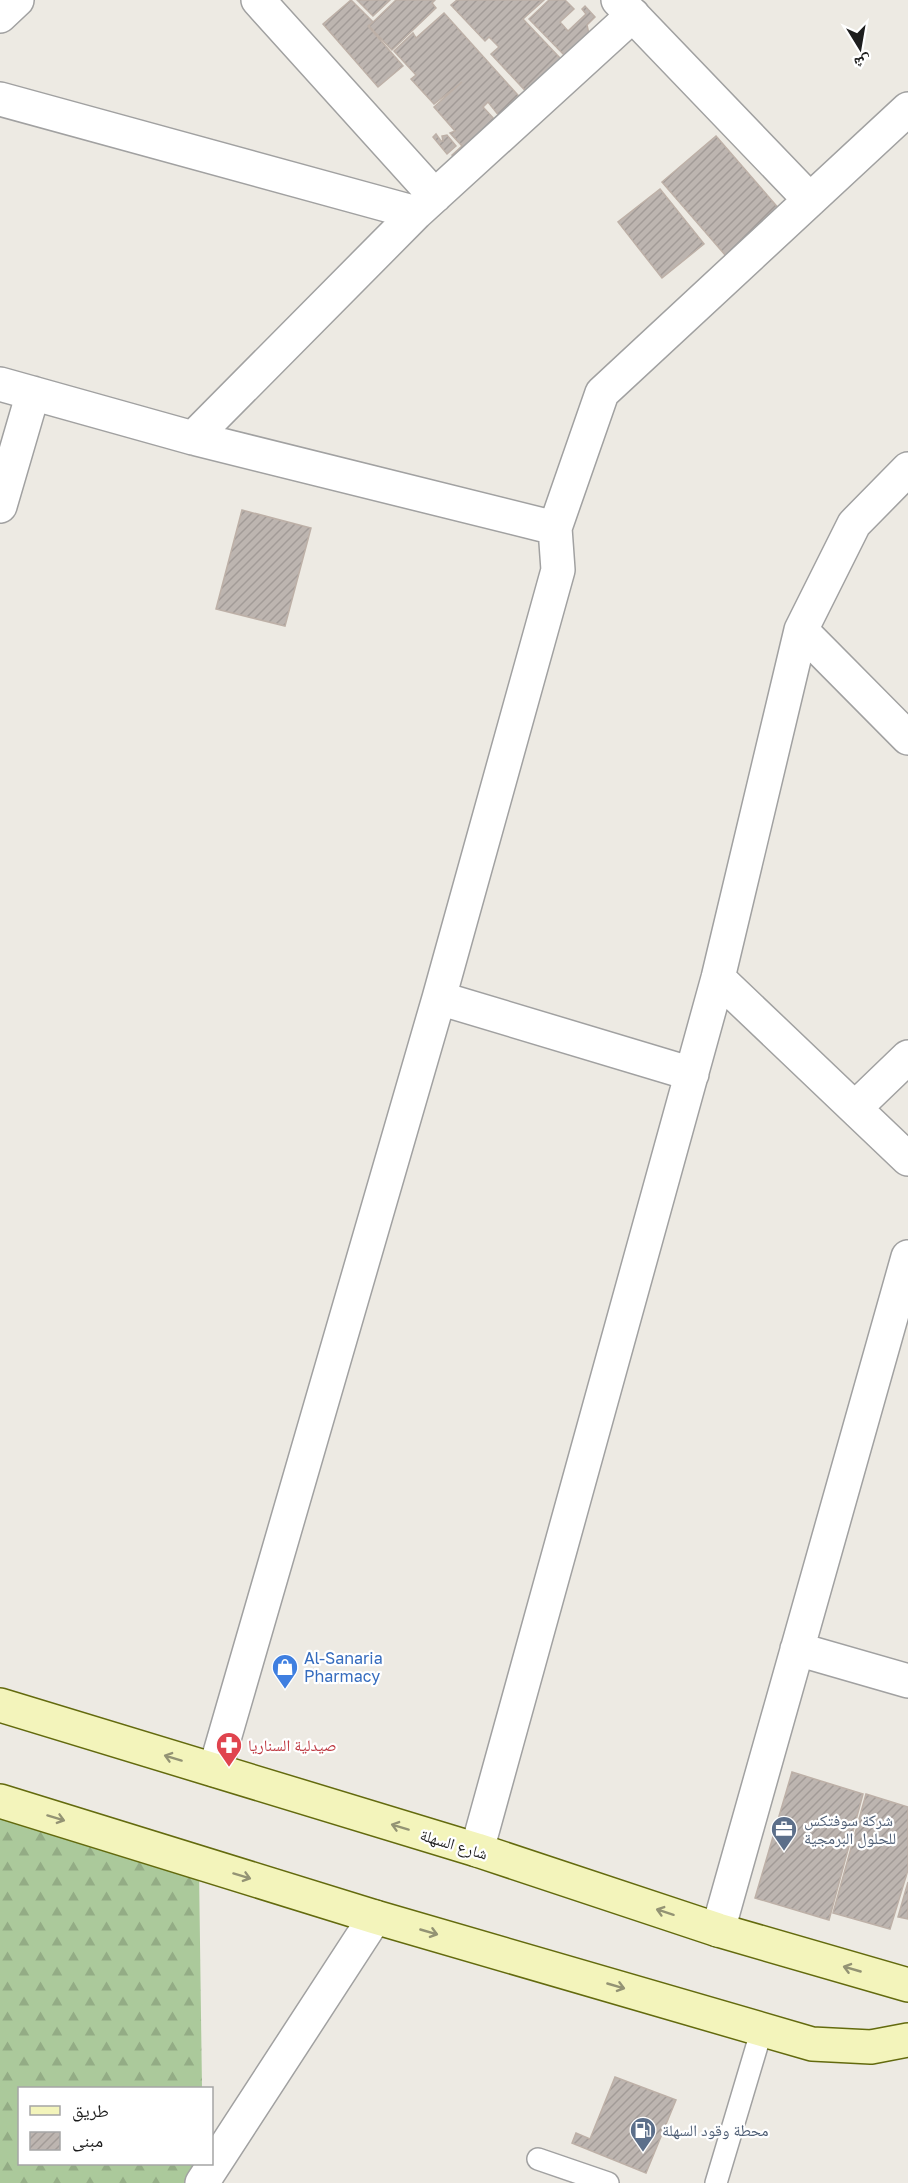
<svg xmlns="http://www.w3.org/2000/svg" width="908" height="2183" viewBox="0 0 908 2183" font-family="'Golos Text','Noto Naskh Arabic',sans-serif">
  <defs>
    <pattern id="forest-firs" width="22" height="20" patternUnits="userSpaceOnUse" patternTransform="scale(1.5)"><rect width="22" height="20" fill="#abc99b"/><path d="M5 1l3.5 6h-7zM16 11l3.5 6h-7z" fill="#93ac85"/></pattern>
    <pattern id="building-hatch" width="6" height="6" patternUnits="userSpaceOnUse" patternTransform="scale(1.5)"><rect width="6" height="6" fill="#bdb5b0"/><path d="M-1 1l2-2M0 6l6-6M5 7l2-2" fill="none" stroke="#a29b97"/></pattern>
  </defs>
  <rect width="100%" height="100%" fill="#edeae3"/>
  <path fill="url(#forest-firs)" d="M0,1816l199,53 3,219h-182v76h182l1,19h-203z"/>
  <path fill="url(#building-hatch)" stroke="#bdb0a7" stroke-width="1.5" d="M351,0l22,22 -5,4 35,40 -25,21 -55,-63z
    M357,0h33l-17,16z
    M396,0h39l-3,3 4,5 -44,42 -23,-24z
    M457,0h87l-21,19 38,40 -28,40 -42,-45 8,-7 -10,-10 -4,4 -34,-36z
    M549,0h16l9,9 -14,13 8,9 18,-17 -4,-5 3,-3 10,11 -8,8 2,9 -18,28 -42,-43z
    M444,13l81,90 -21,19 -16,-20 -5,5 13,14 -36,44 -8,-10 10,-9 -12,-13 5,-2 -21,-24 28,-25 -28,22 -23,-25 5,-4 -22,-24 19,-18 3,5z
    M436,134l5,7h2l-1,-5 5,-1 9,11 -9,8 -14,-17z
    M716,136l64,74 -54,46 -64,-74z
    M660,189l44,55 -42,34 -44,-56z
    M242,510l69,18 -26,98 -69,-17z
    M792,1772l71,22 -34,126 -74,-22z
    M866,1794l42,13v63l-18,59 -57,-16z
    M908,1882v37l-10,-2z
    M615,2077l61,23 -30,73 -74,-30 4,-10 14,6z"/>
  <g fill="none" stroke-linecap="round" stroke-linejoin="round">
    <g stroke="#a1a1a1" stroke-width="24">
      <path id="service" d="M538,2159l70,24
        M716,2183l46,-154"/>
    </g>
    <g stroke="#a1a1a1" stroke-width="36">
      <path id="minor" d="M258,0l177,196
        M618,0l192,200
        M0,16l17,-16
        M0,99l416,114
        M0,384l193,54 362,90
        M193,438l223,-225 217,-198
        M0,506l33,-113
        M801,630l107,108
        M718,978l190,181
        M439,998l253,76
        M855,1108l53,-51
        M797,1649l111,32
        M215,1770l224,-772 119,-428 -3,-42 47,-135 306,-284
        M477,1850l241,-872 83,-348 53,-106 54,-55
        M718,1930l190,-673
        M202,2183l173,-266"/>
    </g>
    <g stroke="#636a0e" stroke-width="36">
      <path id="secondary" d="M0,1705l477,145 241,80 190,55
        M0,1801l375,116 437,127 59,3 37,-7"/>
    </g>
    <use href="#service" stroke="#fff" stroke-width="21"/>
    <use href="#minor" stroke="#fff" stroke-width="33"/>
    <use href="#secondary" stroke="#f3f4bb" stroke-width="33"/>
  </g>
  <defs><path id="oneway-shaft" d="M-6 0H5M1.5-3L5.5 0L1.5 3" fill="none" stroke-width="1.6" stroke-linecap="round" stroke-linejoin="round" transform="scale(1.5)"/></defs>
  <g stroke="#939374">
    <use href="#oneway-shaft" transform="translate(173 1758) rotate(-163)"/>
    <use href="#oneway-shaft" transform="translate(56 1818) rotate(17)"/>
    <use href="#oneway-shaft" transform="translate(400 1827) rotate(-163)"/>
    <use href="#oneway-shaft" transform="translate(242 1876) rotate(17)"/>
    <use href="#oneway-shaft" transform="translate(665 1912) rotate(-162)"/>
    <use href="#oneway-shaft" transform="translate(429 1932) rotate(16)"/>
    <use href="#oneway-shaft" transform="translate(852 1969) rotate(-164)"/>
    <use href="#oneway-shaft" transform="translate(616 1986) rotate(16)"/>
  </g>
  <defs>
    <g id="shop-pin" transform="scale(1.35)"><path d="M0 17L-7.5 6A9.5 9.5 0 1 1 7.5 6Z" fill="#3f7fe0" stroke="#fff"/><path d="M-5-2.5h2.3a2.7 3.5 0 0 1 5.4 0H5L5.5 6h-11ZM-1.5-2.5h3a1.5 2.3 0 0 0-3 0Z" fill="#fff"/></g>
    <g id="pharmacy-pin" transform="scale(1.35)"><path d="M0 17L-7.5 6A9.5 9.5 0 1 1 7.5 6Z" fill="#e0444e" stroke="#fff"/><path d="M-2-6h4v4h4v4h-4v4h-4v-4h-4v-4h4Z" fill="#fff"/></g>
    <g id="office-pin" transform="scale(1.35)"><path d="M0 17L-7.5 6A9.5 9.5 0 1 1 7.5 6Z" fill="#5c6f8a" stroke="#fff"/><path d="M-6-3h4V-5.5h4V-3h4V5H-6ZM-1-4.5V-3h2v-1.5ZM-6 0V1H6V0Z" fill="#fff"/></g>
    <g id="fuel-pin" transform="scale(1.35)"><path d="M0 17L-7.5 6A9.5 9.5 0 1 1 7.5 6Z" fill="#5c6f8a" stroke="#fff"/><path d="M-5.5-6h7V0h2V4h1.3V-2.5L3-4.5l.8-.8L6-3V5H2.5V1h-1V6h-7ZM-4.2-4.7v3.2H.2V-4.7Z" fill="#fff"/></g>
  </defs>
  <g fill-rule="evenodd">
    <use href="#shop-pin" x="285" y="1667"/>
    <use href="#pharmacy-pin" x="229" y="1745"/>
    <use href="#office-pin" x="784" y="1829"/>
    <use href="#fuel-pin" x="643" y="2130"/>
  </g>
  <g text-anchor="middle" dominant-baseline="central" stroke-width="4.5" stroke-linejoin="round" paint-order="stroke">
    <g font-size="16" fill="#366cbe" stroke="#fff" text-anchor="start">
      <text x="304" y="1658">Al-Sanaria<tspan x="304" dy="18">Pharmacy</tspan></text>
    </g>
    <g font-size="16" fill="#be3a42" stroke="#fff" text-anchor="start">
      <text x="248" y="1745">صيدلية السناريا</text>
    </g>
    <g font-size="16" fill="#4e5e75" stroke="#fff" text-anchor="start">
      <text x="804" y="1820">شركة سوفتكس<tspan x="804" dy="18">للحلول البرمجية</tspan></text>
      <text x="662" y="2130">محطة وقود السهلة</text>
    </g>
    <g font-size="16" fill="#1d1d1d" stroke="#fff">
      <text transform="translate(454 1844) rotate(17)">شارع السهلة</text>
    </g>
  </g>
  <rect x="18" y="2087" width="195" height="78" fill="#ffffff" stroke="#a5a5a5" stroke-width="1.5"/>
  <rect x="30" y="2106" width="30" height="9" fill="#f3f4bb" stroke="#a5a5a5" stroke-width="1.5"/>
  <text x="72" y="2117" font-size="18" fill="#1d1d1d">طريق</text>
  <rect x="30" y="2132" width="30" height="18" fill="url(#building-hatch)" stroke="#a5a5a5" stroke-width="1.5"/>
  <text x="72" y="2147" font-size="18" fill="#1d1d1d">مبنى</text>
  <g transform="translate(860 48) rotate(169)" stroke="#ffffff" stroke-width="4.5" paint-order="stroke">
  <path d="M0-4.5L10 22L0 15L-10 22Z" fill="#1d1d1d"/>
  <text y="-9" font-size="16" font-weight="bold" text-anchor="middle" fill="#1d1d1d">ش</text>
  </g>
</svg>
